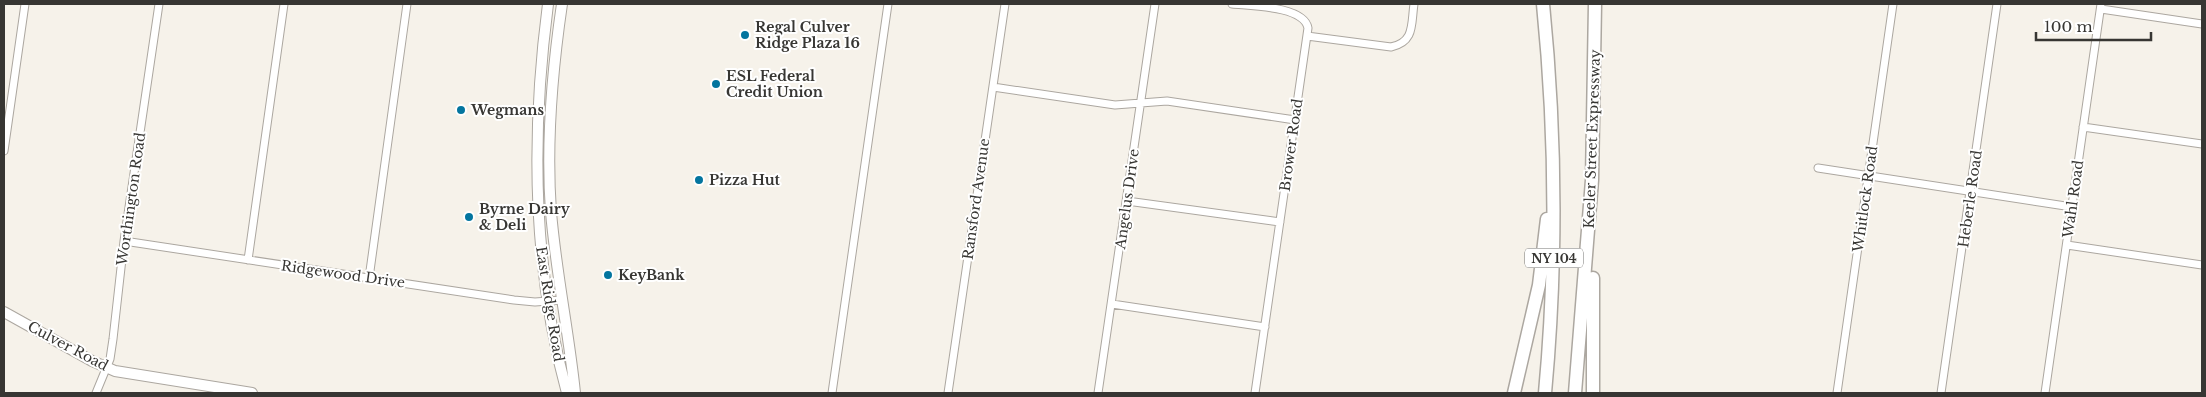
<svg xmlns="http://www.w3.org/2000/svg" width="2206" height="397" viewBox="0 0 2206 397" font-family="'Libre Baskerville',serif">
  <rect width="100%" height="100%" fill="#f6f2ea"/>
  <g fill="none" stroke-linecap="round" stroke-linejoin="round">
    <g stroke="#aca7a0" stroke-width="9">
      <path id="street" d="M1232,4c19,2 72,2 76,24l-53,365
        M2101,9l101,15
        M1307,36l84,11c24,-5 20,-23 23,-43
        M993,87l122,18 52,-4 128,19
        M2083,127l119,17
        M4,151l21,-147
        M1818,168l254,39
        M1127,201l153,21
        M124,241l390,59 21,2 27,-2
        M2067,245l135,20
        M248,260l36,-256
        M369,278l38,-274
        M1112,304l153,23
        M96,393l14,-34 3,-20 11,-98 35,-237
        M832,393l56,-389
        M948,393l57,-389
        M1098,393l57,-389
        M1837,393l56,-389
        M1941,393l56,-389
        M2045,393l56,-389"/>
    </g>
    <g stroke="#aca7a0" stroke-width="12">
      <path id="secondary" d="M548,4c-17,130 -16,262 19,389
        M562,4c-10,68 -16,139 -11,208 5,61 18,121 24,181
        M4,312l88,49 23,10 137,22"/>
    </g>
    <g stroke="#aca7a0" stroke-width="15">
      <path id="highway" d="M1543,4c13,129 14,260 2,389
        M1593,278v115
        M1514,393l25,-108 8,-66
        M1575,393l17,-213 3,-176"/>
    </g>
    <use href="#street" stroke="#fff" stroke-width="7"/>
    <use href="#secondary" stroke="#fff" stroke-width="10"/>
    <use href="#highway" stroke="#fff" stroke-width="12"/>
  </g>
  <g fill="#03759f" stroke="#fff" stroke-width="2">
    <circle cx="745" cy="35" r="5"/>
    <circle cx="716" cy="84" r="5"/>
    <circle cx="461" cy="110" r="5"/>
    <circle cx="699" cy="180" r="5"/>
    <circle cx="469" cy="217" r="5"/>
    <circle cx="608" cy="275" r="5"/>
  </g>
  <g text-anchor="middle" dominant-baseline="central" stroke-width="4" stroke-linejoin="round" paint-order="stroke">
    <rect fill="#fff" stroke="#737270" stroke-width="1" x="1525" y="248.5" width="58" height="19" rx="4"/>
    <g font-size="12" font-weight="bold" fill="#373633">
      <text x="1554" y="258">NY 104</text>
    </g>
    <g font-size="14" font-weight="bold" fill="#373633" stroke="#fff" text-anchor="start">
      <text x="755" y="27">Regal Culver<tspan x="755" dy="16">Ridge Plaza 16</tspan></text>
      <text x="726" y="76">ESL Federal<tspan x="726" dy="16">Credit Union</tspan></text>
      <text x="471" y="110">Wegmans</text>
      <text x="709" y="180">Pizza Hut</text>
      <text x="479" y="209">Byrne Dairy<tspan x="479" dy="16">&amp; Deli</tspan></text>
      <text x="618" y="275">KeyBank</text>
    </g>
    <g font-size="14" fill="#373633" stroke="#fff">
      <text transform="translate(1592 139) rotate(-88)">Keeler Street Expressway</text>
      <text transform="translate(1291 145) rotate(-82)">Brower Road</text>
      <text transform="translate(131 199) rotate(-82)">Worthington Road</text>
      <text transform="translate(976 199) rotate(-82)">Ransford Avenue</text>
      <text transform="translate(1127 199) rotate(-82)">Angelus Drive</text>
      <text transform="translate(1865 199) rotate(-82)">Whitlock Road</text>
      <text transform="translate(1970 199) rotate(-82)">Heberle Road</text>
      <text transform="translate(2073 199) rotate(-82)">Wahl Road</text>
      <text transform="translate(343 274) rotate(8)">Ridgewood Drive</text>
      <text transform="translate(550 304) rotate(81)">East Ridge Road</text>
      <text transform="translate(68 346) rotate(28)">Culver Road</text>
    </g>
  </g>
  <rect width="2206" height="397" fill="none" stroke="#373633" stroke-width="10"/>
  <path d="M2036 32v8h115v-8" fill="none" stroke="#373633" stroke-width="2.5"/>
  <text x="2044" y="32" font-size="15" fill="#373633" stroke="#ffffff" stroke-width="4" paint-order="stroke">100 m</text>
</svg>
